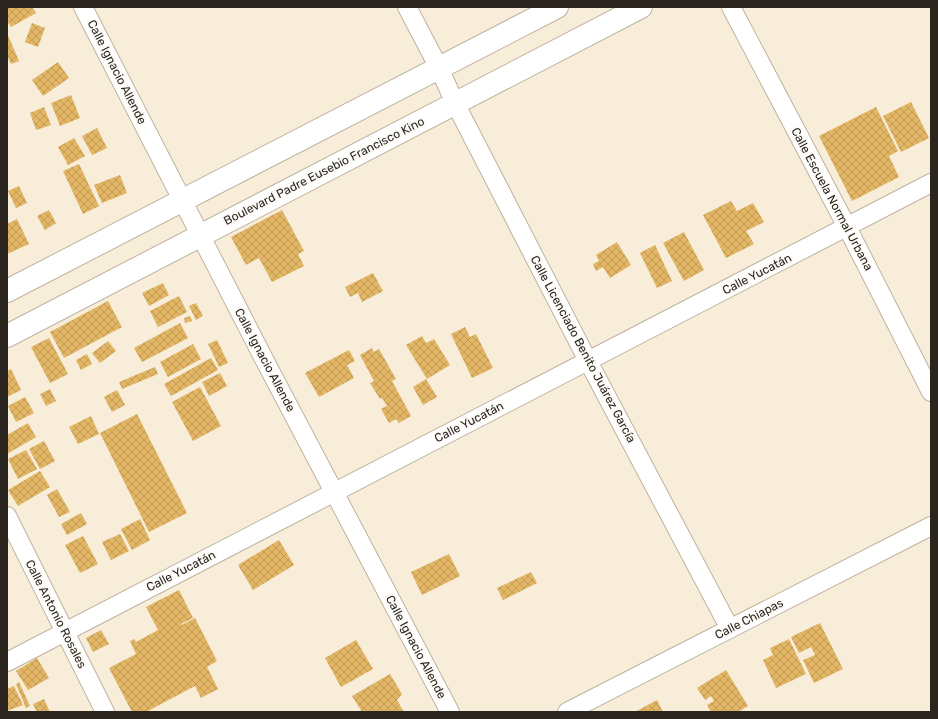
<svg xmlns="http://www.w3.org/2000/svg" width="938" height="719" viewBox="0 0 938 719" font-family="Rubik,sans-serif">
  <defs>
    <pattern id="building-cross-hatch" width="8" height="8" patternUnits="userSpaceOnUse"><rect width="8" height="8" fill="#e2b664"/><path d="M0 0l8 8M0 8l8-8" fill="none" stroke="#c29c56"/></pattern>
  </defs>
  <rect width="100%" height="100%" fill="#f8edd9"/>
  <path fill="url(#building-cross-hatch)" d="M7,7h25l4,6 -25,14 -4,-6z
    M32,23l13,5 -7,19 -13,-5z
    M7,33l12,28 -8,3 -4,-9z
    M58,62l11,16 -26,18 -11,-16z
    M71,95l9,23 -20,8 -9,-23z
    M911,102l18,36 -28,14 -18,-36z
    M44,107l7,18 -15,5 -6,-17z
    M876,107l22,44 -9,5 10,21 -47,24 -33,-65z
    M97,128l10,20 -15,7 -10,-19z
    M74,138l11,18 -17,9 -10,-18z
    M79,164l20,42 -16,8 -20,-43z
    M120,175l7,18 -25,10 -8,-18z
    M19,186l8,17 -11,5 -8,-17z
    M731,201l6,10 16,-8 11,19 -18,9 8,13 -28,14 -23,-43z
    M49,210l7,13 -11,7 -8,-14z
    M282,210l22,41 -6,3 6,12 -32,16 -13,-24 -13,7 -15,-28z
    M17,219l12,25 -22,10v-30z
    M684,232l20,38 -20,11 -21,-38z
    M617,242l14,23 -21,13 -7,-11 -7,4 -3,-7 6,-3 -3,-6z
    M655,245l17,36 -15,7 -17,-35z
    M373,273l10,18 -21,11 -4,-9 -8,4 -5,-10z
    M163,283l6,12 -20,11 -7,-13z
    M179,296l8,16 -29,15 -8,-16z
    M108,301l14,26 -58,31 -14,-26z
    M196,303l7,13 -7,4 -7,-14z
    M190,316l2,5 -7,2 -1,-5z
    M180,323l8,15 -46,24 -8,-14z
    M465,327l5,10 6,-3 17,34 -21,10 -21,-44z
    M422,336l4,7 8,-4 16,26 -23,14 -21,-34z
    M49,338l19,36 -18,9 -19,-36z
    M217,340l11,23 -9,4 -11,-23z
    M108,341l8,10 -16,12 -8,-10z
    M193,344l8,15 -33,18 -8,-15z
    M372,348l2,4 5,-3 17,30 -4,2 19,35 -12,7 -3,-4 -7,4 -8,-14 6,-3 -5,-8 -2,1 -10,-16 4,-2 -14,-26z
    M349,350l6,11 -8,4 7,13 -35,19 -14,-24z
    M87,354l5,10 -11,6 -5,-10z
    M211,358l7,12 -47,26 -7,-12z
    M155,367l3,7 -36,15 -3,-7z
    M11,369l10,21 -14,7v-26z
    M220,373l7,13 -18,10 -7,-14z
    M426,379l11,18 -14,8 -10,-18z
    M200,387l21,39 -28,15 -21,-39z
    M50,389l6,12 -10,5 -6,-12z
    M117,390l8,15 -13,7 -8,-15z
    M25,397l9,16 -18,9 -8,-16z
    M137,414l50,99 -38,19 -49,-99z
    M91,416l8,18 -21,10 -9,-17z
    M28,423l8,14 -29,17v-19z
    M44,441l11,20 -15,8 -11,-20z
    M26,450l11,19 -19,10 -10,-20z
    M40,471l10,16 -32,19 -10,-16z
    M57,489l13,23 -11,5 -12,-22z
    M81,513l6,11 -20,11 -6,-11z
    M140,519l10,21 -18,10 -11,-21z
    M120,534l9,17 -18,9 -9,-18z
    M83,536l15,28 -18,9 -15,-28z
    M279,540l15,25 -41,25 -15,-25z
    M449,554l11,22 -38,19 -11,-23z
    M531,572l6,11 -34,17 -6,-12z
    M179,590l14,28 -12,6 1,1 13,-7 22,43 -10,6 11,22 -17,9 -6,-12 -49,26h-14l-23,-44 27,-14 -6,-13 4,-2 2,3 22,-12 -12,-23z
    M820,623l23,46 -29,14 -11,-23 12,-5 -4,-8 -12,6 -8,-16z
    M101,630l8,14 -16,8 -7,-14z
    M789,639l17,35 -30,14 -13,-28 10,-5 -3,-7z
    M356,640l17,29 -32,18 -16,-29z
    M37,658l12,20 -21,12 -12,-19z
    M726,670l22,36 -10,6h-27l-4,-7 7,-4 -3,-5 -6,4 -8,-12z
    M390,674l12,20 -5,6 7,12h-42l-10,-16z
    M19,682l11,24 -4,2 -10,-24z
    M14,686l9,19 -16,6v-22z
    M44,699l6,13h-13l-4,-8z
    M657,700l6,12h-28z"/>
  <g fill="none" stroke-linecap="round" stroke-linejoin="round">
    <g stroke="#beb3a0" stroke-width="20">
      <path id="minor" d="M83,7l182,354 185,351
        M407,7l32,61 16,35 133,258 142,268
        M731,7l116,220 84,165
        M7,516l98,196
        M7,662l924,-479
        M567,712l364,-186"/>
    </g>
    <g stroke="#beb3a0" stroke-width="24">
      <path id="tertiary" d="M7,291l550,-284
        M7,336l634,-329"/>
    </g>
    <use href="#minor" stroke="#fff" stroke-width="18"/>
    <use href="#tertiary" stroke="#fff" stroke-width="22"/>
  </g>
  <g text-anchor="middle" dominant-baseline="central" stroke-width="4" stroke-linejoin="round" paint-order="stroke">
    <g font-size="12" fill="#2a261f" stroke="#fdfbf7">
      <text transform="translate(117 72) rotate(63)">Calle Ignacio Allende</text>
      <text transform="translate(324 171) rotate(-27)">Boulevard Padre Eusebio Francisco Kino</text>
      <text transform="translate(832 199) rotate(62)">Calle Escuela Normal Urbana</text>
      <text transform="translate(757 274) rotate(-27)">Calle Yucatán</text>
      <text transform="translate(583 349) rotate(62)">Calle Licenciado Benito Juárez García</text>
      <text transform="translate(265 360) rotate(62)">Calle Ignacio Allende</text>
      <text transform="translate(469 422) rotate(-27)">Calle Yucatán</text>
      <text transform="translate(181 571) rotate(-27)">Calle Yucatán</text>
      <text transform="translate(56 614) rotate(63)">Calle Antonio Rosales</text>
      <text transform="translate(749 619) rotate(-27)">Calle Chiapas</text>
      <text transform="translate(416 647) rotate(62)">Calle Ignacio Allende</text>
    </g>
  </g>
  <rect width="938" height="719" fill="none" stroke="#2a261f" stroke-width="16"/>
</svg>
